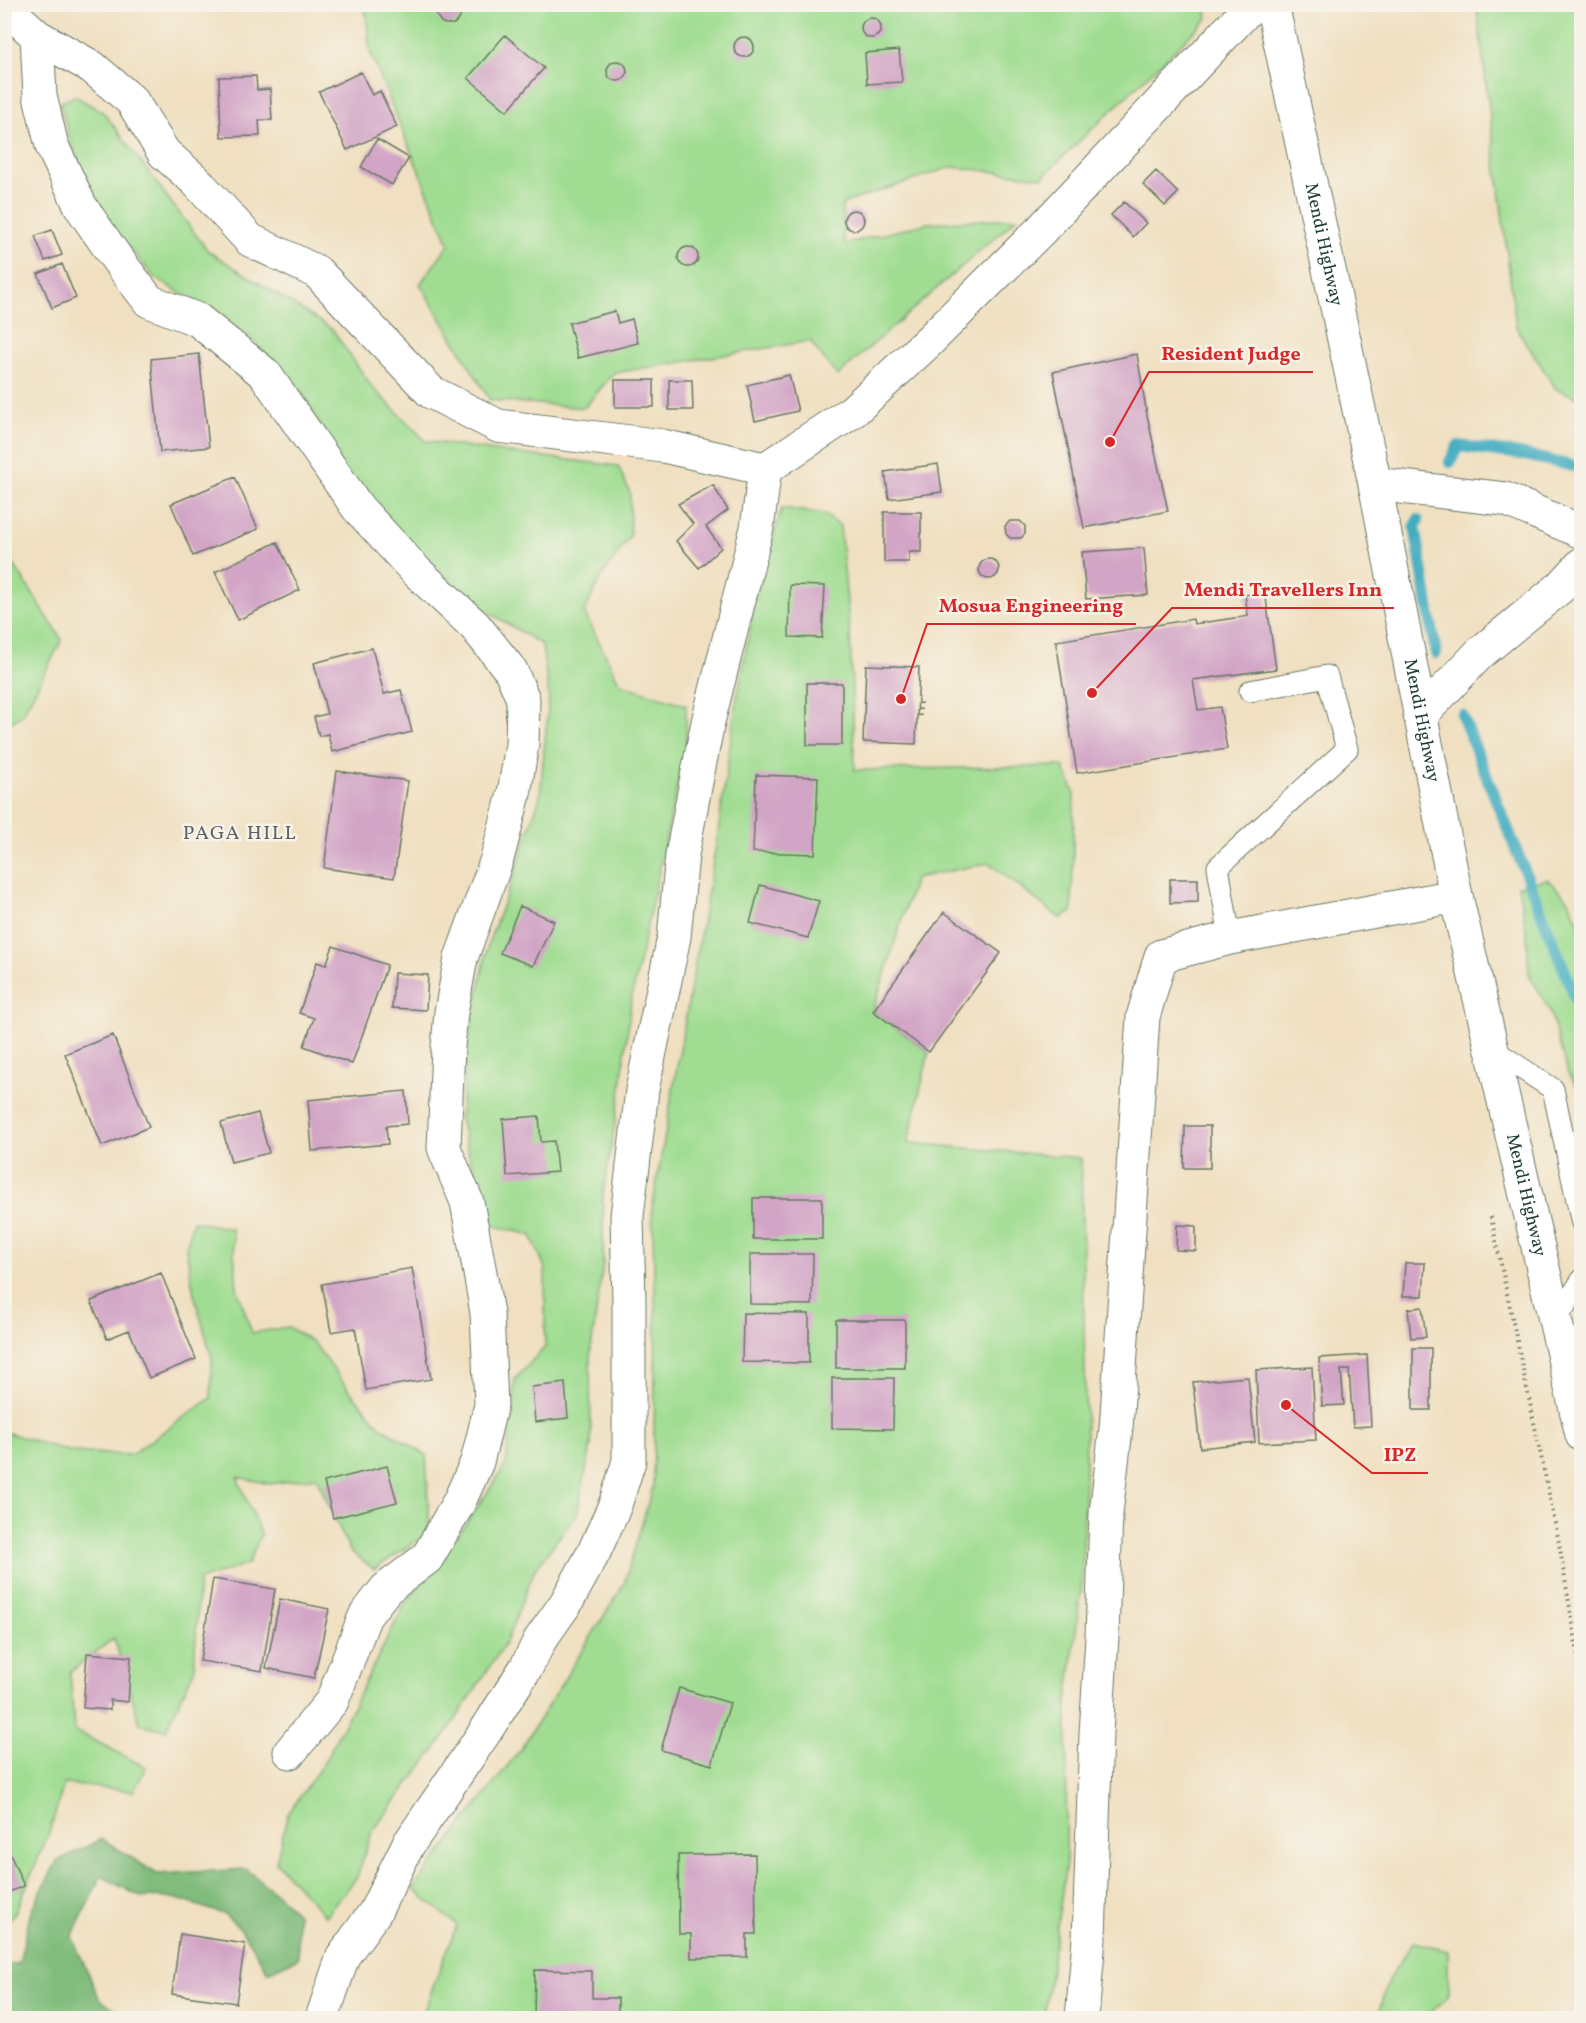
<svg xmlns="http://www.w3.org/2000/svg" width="1586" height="2023" viewBox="0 0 1586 2023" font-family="Vollkorn,serif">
  <rect width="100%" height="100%" fill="#f7f3e8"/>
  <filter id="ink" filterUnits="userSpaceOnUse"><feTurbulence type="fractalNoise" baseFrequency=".0167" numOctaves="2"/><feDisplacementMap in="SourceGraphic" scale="12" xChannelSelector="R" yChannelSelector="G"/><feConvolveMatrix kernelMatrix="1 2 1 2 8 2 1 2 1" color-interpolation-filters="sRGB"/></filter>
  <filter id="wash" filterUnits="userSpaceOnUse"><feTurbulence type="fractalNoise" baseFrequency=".008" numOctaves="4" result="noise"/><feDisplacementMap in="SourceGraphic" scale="24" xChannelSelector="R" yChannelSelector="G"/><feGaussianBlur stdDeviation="1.35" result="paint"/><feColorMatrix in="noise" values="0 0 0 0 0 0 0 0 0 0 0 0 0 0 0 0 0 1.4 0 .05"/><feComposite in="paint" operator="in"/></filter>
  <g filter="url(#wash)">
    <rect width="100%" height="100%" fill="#f0e0c1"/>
    <path fill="#a0dd92" stroke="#608d63" stroke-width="1.5" d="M1205,4l2,15 -165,158 -91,-10 -109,37 2,40 84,-21 89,-5 -180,158 -27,-35 -196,32 -30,35 -94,-8 -70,-116 29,-40 -79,-192 -5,-47z
      M1478,4l103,1v394l-25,-10 -40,-62 -39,-318z
      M75,96l29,17 104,138 124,78 40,58 54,54 76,11 116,14 12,27v43l-28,40 -18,36 36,72 66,21v40l-55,256 -11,95 -17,98v69l-13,93 1,89 -14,69 -42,55 -28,71 -60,93 -75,99 -15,45 -32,39 -49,-54 12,-48 37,-53 80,-157 56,-73 45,-66 9,-86 30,-32v-79l-14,-33 -45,-11 -26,-105 7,-71 21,-104 25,-66 27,-82 9,-99 -7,-52 -65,-40 -78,-70 -53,-60 -41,-78 -57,-62 -94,-58 -52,-61 -32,-75 -10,-38z
      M782,508l42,6 16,12 10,109 5,135 208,-4 11,26 -2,120 -12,6 -71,-55 -74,15 -42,133 56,41 -21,91 173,15 5,277 -4,148 -15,120 -1,160 -22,155h-623l36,-93 -44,-36 109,-142 102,-163 29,-97 3,-166 -4,-112 65,-370 18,-129 22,-122z
      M4,549l58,91 -40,75 -17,12z
      M1547,879l21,20 13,30v163l-13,-18 -18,-63 -21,-37 -2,-41 -9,-47z
      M193,1221l39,8 5,59 15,45 36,-6 25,15 36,48 32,37 45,28 4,77 -56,37 -24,-18 -34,-74 -46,7 -33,-7 24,57 -13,30 -49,16 -5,90 -28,60 -26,-6 -26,-86 -44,34 4,58 72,37 -12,24 -70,-7 -14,46 -34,81 -11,14v-493l66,20 59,3 81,-57 1,-40 -18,-64 -8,-46z
      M1413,1942l35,9v45l-23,22h-49l6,-14 6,-24z"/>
    <path fill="#80bc7c" stroke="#507c58" stroke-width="1.5" d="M102,1839l55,35 89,-5 32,26 20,20v43l-30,14 -27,-43 -17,-15 -50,-16 -33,-1 -40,-21 -29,61 28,63 32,18h-127v-52l14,-3 12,-52 26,-50z"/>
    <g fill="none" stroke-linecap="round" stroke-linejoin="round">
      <path stroke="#42adc1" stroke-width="12" d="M1450,462l8,-16 62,8 62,14
        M1418,520l-3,6 21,127
        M1462,715l120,299"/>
    </g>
    <g id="blocks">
      <path fill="#d2a4c6" d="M438,4h21l2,6 -1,8 -6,6h-9l-4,-2 -5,-7z
        M861 28a10 10 0 1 1 20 0a10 10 0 1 1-20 0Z
        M505,35l39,33 -37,43 -39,-33z
        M734 47a10 10 0 1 1 20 0a10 10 0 1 1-20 0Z
        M899,50l3,32 -35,2 -2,-31z
        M607 71a10 10 0 1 1 20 0a10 10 0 1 1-20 0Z
        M361,72l11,23 8,-4 17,36 -50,23 -28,-58z
        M256,76l1,14 13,-1 2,31h-13l1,16 -39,1 -2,-60z
        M377,139l32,19 -17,27 -31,-18z
        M1156,171l22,22 -13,13 -22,-22z
        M1124,202l22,21 -13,14 -22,-22z
        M844 220a10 10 0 1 1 20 0a10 10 0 1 1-20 0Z
        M52,230l10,25 -17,6 -10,-25z
        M678 257a10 10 0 1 1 20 0a10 10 0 1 1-20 0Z
        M62,264l14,34 -24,10 -14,-34z
        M615,311l3,12 14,-4 6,24 -60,15 -9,-35z
        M199,354l10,93 -49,5 -9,-93z
        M1137,354l10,61 21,96 -84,17 -31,-156z
        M789,375l9,36 -43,10 -8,-36z
        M615,380h39v27h-39z
        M669,380h23l1,30h-24z
        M938,464l4,28 -53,7 -4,-27z
        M235,477l23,52 -65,27 -22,-52z
        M713,485l15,25 -22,17 15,21 -22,20 -23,-27 17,-17 -15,-20z
        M884,512h37v40h-12v10h-25z
        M1010,521h10l5,5v8l-4,4h-11l-4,-4 -1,-8z
        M277,542l23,48 -62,30 -23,-48z
        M1144,548l4,47 -62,4 -4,-47z
        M979 569a10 10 0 1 1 20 0a10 10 0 1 1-20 0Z
        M790,585l35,1 -3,52 -33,-1z
        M1265,591l11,78 -83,11 5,30 22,-3 7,42 -150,24 -21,-132 137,-22 1,5 54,-8 -3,-21z
        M372,648l12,46 17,-4 11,42 -80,20 -4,-18 -9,2 -5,-19 13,-3 -13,-51z
        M866,665l53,2 -3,77 -53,-2z
        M807,683h35v62h-35z
        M337,771l71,10 -14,97 -70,-10z
        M756,775l62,2 -3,77 -62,-2z
        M1170,879h28v23l-28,1z
        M760,885l59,16 -11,37 -58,-15z
        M520,906l34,15 -21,45 -33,-13z
        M944,912l57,41 -72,99 -56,-41z
        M333,946l54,19 -35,99 -48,-18 10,-28 -15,-5 18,-51 9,3z
        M394,973l34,2 -2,35 -34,-2z
        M113,1035l36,92 -47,19 -37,-92z
        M406,1091l2,33 -22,2 2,18 -76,7 -4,-51z
        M258,1113l11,40 -38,9 -10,-39z
        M539,1116l2,26 13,-1 3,31 -50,4 -4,-57z
        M1185,1126h25v42h-26z
        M753,1198h69v41h-69z
        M1177,1225l19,1v25l-20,-1z
        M750,1254h63l-1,51 -62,-1z
        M1405,1263h20l-2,33h-20z
        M412,1268l19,111 -65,11 -11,-62 -24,4 -9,-48z
        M161,1273l35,86 -47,19 -20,-48 -22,9 -16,-38z
        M1422,1307l4,30 -15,1 -3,-29z
        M743,1313l66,1v49l-67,-1z
        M836,1320h69v48h-69z
        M1413,1348h18v62h-18z
        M1367,1355l4,71 -18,1 -4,-57h-8l3,35 -22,1 -3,-48z
        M1312,1367l4,73 -57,3 -3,-73z
        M1248,1377l7,65 -55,6 -7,-66z
        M832,1378h62l-1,51 -61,-1z
        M565,1383l3,35 -33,4 -3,-35z
        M387,1466l10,36 -64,16 -9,-36z
        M213,1579l62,10 -13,82 -62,-10z
        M280,1599l49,10 -15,69 -48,-10z
        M87,1653l44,4 -3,45 -18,-2v10l-27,-2z
        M679,1688l51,15 -18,62 -51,-15z
        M4,1840l20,46 -20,8z
        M755,1854l1,80h-9v23l-56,1v-24h-12l-1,-79z
        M180,1934l65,10 -9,59 -64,-9z
        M535,1970l57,1v27h26v20h-84z"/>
    </g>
  </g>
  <g filter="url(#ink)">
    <use href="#blocks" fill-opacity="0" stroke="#687665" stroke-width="1.5"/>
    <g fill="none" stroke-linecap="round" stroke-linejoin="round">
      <g stroke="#687665" stroke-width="23">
        <path id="lane" d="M1230,938l-12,-71 129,-118 -20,-73 -77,15
          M1492,1049l61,40 29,134
          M1555,1321l27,-41"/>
      </g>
      <g stroke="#687665" stroke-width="35">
        <path id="street" d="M4,6l33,30 55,31 40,34 32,52 32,28 54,59 67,32 114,120 67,34 165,20 102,23 88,-58 75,-69 112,-111 213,-227
          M37,36l3,60 12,50 29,61 36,52 32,42 49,19 67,54 93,134 58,63 59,55 36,45 12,28 -1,46 -8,49 -17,65 -36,99 -10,54 -3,35 -4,101 23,54 13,71 7,40 4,92 -14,57 -18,40 -32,56 -41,31 -21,27 -33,85 -42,51
          M1375,484l130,15 77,33
          M1420,716l60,-63 82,-67 20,-22
          M322,2018l21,-62 32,-44 33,-67 77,-113 42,-66 13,-26 26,-37 28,-51 21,-47 14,-44v-159l-2,-86 15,-126 32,-153 8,-82 14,-73 12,-60 49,-194 8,-59
          M1082,2018l7,-79 7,-206 6,-96 4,-124 10,-84 27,-412 18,-61 69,-18 226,-42"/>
      </g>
      <g stroke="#687665" stroke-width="35">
        <g id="secondary">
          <path id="s1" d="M1272,4l103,480 81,412 126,539"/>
        </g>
      </g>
      <path stroke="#687665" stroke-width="4" stroke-dasharray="1.5 4.5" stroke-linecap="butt" d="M920,716v-16
        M1491,1217l66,315 25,146"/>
      <use href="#lane" stroke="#fff" stroke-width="21"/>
      <use href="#street" stroke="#fff" stroke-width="33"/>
      <use href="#secondary" stroke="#fff" stroke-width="33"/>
    </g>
  </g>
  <g text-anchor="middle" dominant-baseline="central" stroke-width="5" stroke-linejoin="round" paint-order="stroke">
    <g font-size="18" fill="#1f3d34" stroke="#f7f3e8">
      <text stroke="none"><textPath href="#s1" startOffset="246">Mendi Highway</textPath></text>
      <text stroke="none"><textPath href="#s1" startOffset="732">Mendi Highway</textPath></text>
      <text stroke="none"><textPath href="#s1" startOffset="1218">Mendi Highway</textPath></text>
    </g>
    <g font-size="20" letter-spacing="1.5" fill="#5e6167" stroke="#f7f3e8">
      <text x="240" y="834">PAGA HILL</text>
    </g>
  </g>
  <path fill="none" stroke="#d62828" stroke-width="2" d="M1110 442L1149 372H1313M1092 693L1172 608H1394M901 699L927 624H1136M1286 1405L1372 1473H1428"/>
  <g fill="#d62828" stroke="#f7f3e8" stroke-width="2">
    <circle cx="1110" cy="442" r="6"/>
    <circle cx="1092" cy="693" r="6"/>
    <circle cx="901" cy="699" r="6"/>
    <circle cx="1286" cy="1405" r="6"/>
  </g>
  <g font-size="20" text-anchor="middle" font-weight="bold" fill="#d62828" stroke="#f7f3e8" stroke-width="5" stroke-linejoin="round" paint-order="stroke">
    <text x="1231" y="360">Resident Judge</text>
    <text x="1283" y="596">Mendi Travellers Inn</text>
    <text x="1031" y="612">Mosua Engineering</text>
    <text x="1400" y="1461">IPZ</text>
  </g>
  <rect width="1586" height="2023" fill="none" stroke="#f7f3e8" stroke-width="24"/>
</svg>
